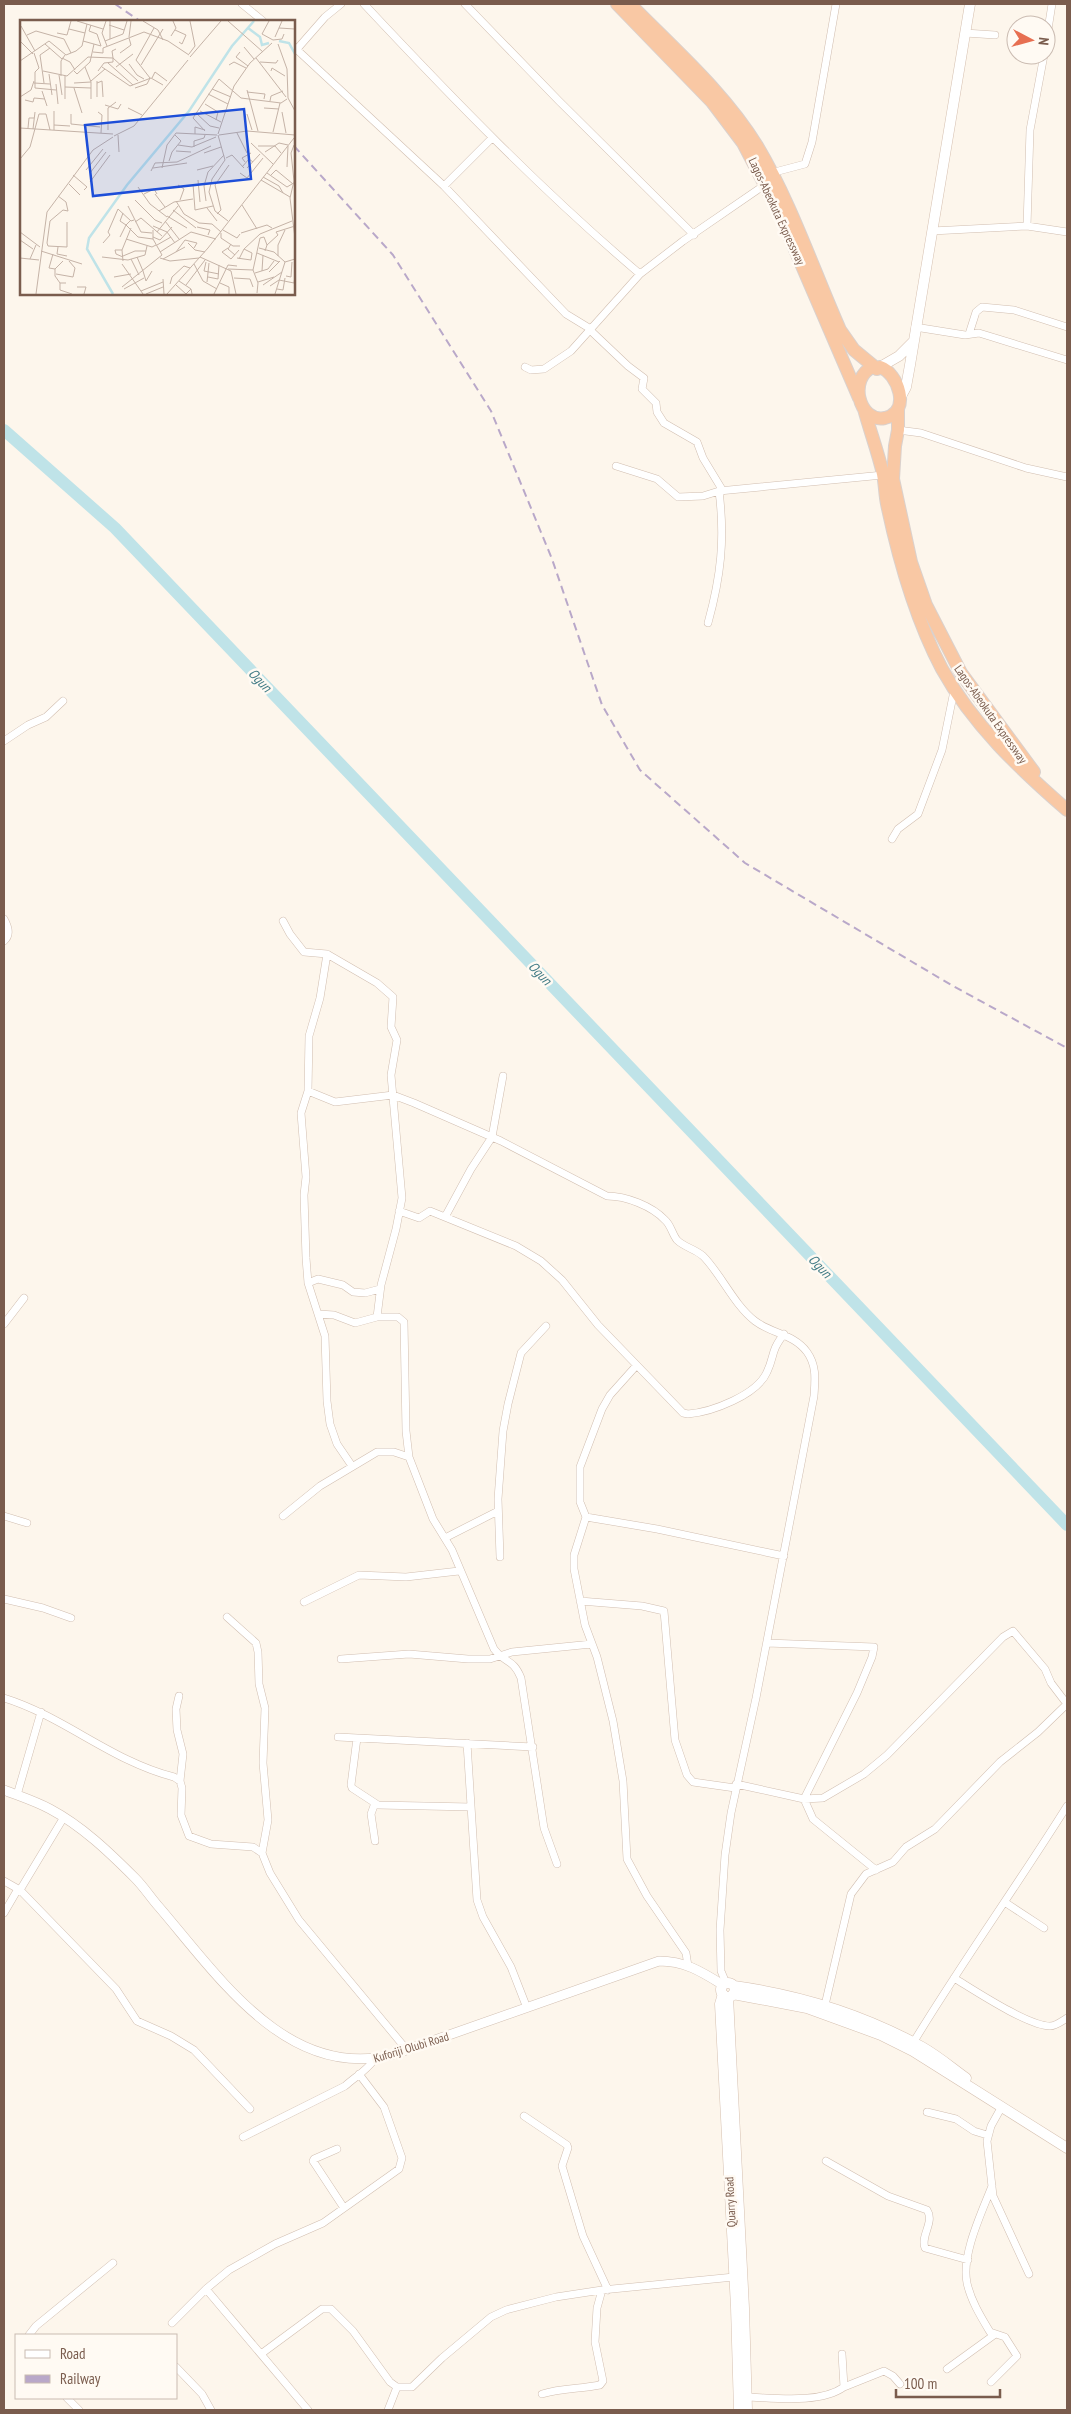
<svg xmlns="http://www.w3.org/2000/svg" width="1071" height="2414" viewBox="0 0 1071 2414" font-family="'PT Sans Narrow',sans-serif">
  <rect width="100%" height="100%" fill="#fdf6ec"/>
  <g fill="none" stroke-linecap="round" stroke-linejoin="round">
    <path stroke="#bfe3e8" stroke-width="12" d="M4,430l111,98 952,997"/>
    <g stroke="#d1beb0" stroke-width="8">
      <path id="minor" d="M242,4l21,17
        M364,4c88,94 178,187 276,270
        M465,4l94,97 135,134
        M965,33l30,2
        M1046,42l6,-38
        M294,47l150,139 122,128 23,14
        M297,49l28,-32 16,-13
        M771,173l34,-9 7,-22 24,-138
        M444,186l48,-48
        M1027,226l3,-96 14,-75
        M932,231l95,-5 40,6
        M915,327l50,8 14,-2 88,27
        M590,330l38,36 16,12 -2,11 14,14 1,9 7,11 33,19 6,16 20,33
        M969,334l7,-22 6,-5 32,3 53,17
        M525,367l6,3 13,-1 27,-18 69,-77 43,-33 83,-57
        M898,430l23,3 105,35 41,9
        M616,466l41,13 21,18 25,-1 16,-5 164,-16
        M708,623c13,-47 17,-84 11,-132
        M4,741l24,-16 18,-8 17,-16
        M892,839l6,-10 20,-15 24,-64 12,-59
        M4,919c4,7 7,16 0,22
        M283,921l7,13 14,18 23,2 50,29 16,14 -2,30 6,13 -6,35 11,123 -6,31 -15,56 -4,32
        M327,954l-7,44 -11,38 -1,55 -7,22 5,64 -2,18 2,63 2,25 17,53 2,65 3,23 7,20 15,22
        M308,1091l27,11 58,-7 21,8 87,38 106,55c19,0 45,10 58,24 6,5 7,14 12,20 7,7 18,9 26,16 18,18 31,49 52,65 17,13 39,13 52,31 10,14 8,28 7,44l-58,302 -25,115 -6,42 -5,75 1,41 5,12
        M399,1211l20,7 11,-7 86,35 25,15 21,19 36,45 85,88 5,1c24,-2 69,-19 79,-42 8,-17 3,-20 17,-38
        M445,1217l26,-48 21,-32 11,-61
        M308,1283l10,-4 25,6 10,7 12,1 15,-4
        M319,1314l15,1 21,8 22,-6h21l6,5 2,109 3,26 24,62 19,31 42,99c11,15 19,9 27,29l23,150 13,36
        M4,1324l20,-26
        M636,1366l-26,29 -8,14 -22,58v35l6,15 -12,38v14l11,56 12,32 16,64 10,60 4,78 20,37 39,57 2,13
        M4,1516l23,7
        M283,1516l37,-30 57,-34h17l15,5
        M586,1517l71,12 127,27
        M445,1538l53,-27
        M500,1557l-2,-58 5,-68 5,-27 13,-51 25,-27
        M4,1599l39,9 28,10
        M580,1601l62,5 22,5 11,129 12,35 6,7 42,6
        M304,1602l55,-27 47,2 53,-6
        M227,1617l29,26 2,9 1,32 6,24 -2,55 5,57 -6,33 8,20 29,47 108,130
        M767,1643l107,4 -2,10 -15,36 -53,106 9,20 63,51
        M341,1659l68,-5 59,5h22l22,-7 80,-8
        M179,1696l-3,13 1,21 6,24 -3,27 2,7 -1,27 8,21 22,8 42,3 9,6
        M4,1698c61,19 107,63 170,79l6,4
        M338,1737l195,10
        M357,1738l-6,47 1,3 26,17 93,2
        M467,1743l10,157 6,17 28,50 16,41
        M736,1784l68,15 19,-1 41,-24 23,-19 116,-118 10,-6 32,38 6,14 16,21
        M17,1795l24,-83
        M375,1841l-4,-27 4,-11
        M4,1881l16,9 96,99 21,32 34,15 23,14 56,59
        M20,1890l44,-73
        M1006,1903l38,25
        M4,1913l14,-24
        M954,1978c20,12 74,48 96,48 6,0 12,-5 17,-8
        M825,2005l26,-111 15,-20 27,-12 13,-15 29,-18 65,-67 38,-30 29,-28
        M913,2043c49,-81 104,-157 154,-237
        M1001,2108l-10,18 -4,15 6,55 36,78
        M927,2112l29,7 18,12 13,4
        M524,2116l43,29 1,3 -6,18 21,70 25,54
        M243,2137l102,-51c10,-9 21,-15 29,-26
        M337,2149l-23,10 -1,2 31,47
        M826,2161l62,35 39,14c8,12 -7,26 -2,38l43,12
        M206,2289l102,121
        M172,2323l34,-34 23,-19 46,-26 48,-21 76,-54 3,-11 -18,-51 -25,-33
        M29,2335l7,-9 77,-63
        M261,2354l61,-45h9l22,22 37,51 7,5h15l30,-29 49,-41 15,-7 50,-13 46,-7 132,-13
        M176,2367l26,27 9,16
        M947,2369l47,-34
        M991,2382l26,-26 -12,-19 -15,-5c-9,-15 -19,-31 -23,-49 -6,-28 15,-71 25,-97
        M844,2387l40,-16 9,5 7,8
        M542,2394c19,-6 38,-5 58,-9l3,-4 -8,-39 2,-34 5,-18
        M747,2397c28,1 73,7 97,-10l-2,-33
        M67,2398l12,12
        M388,2410l9,-23"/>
    </g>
    <g stroke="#d1beb0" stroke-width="10">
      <path id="tertiary" d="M4,1790c15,6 31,11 46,19 32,17 59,43 85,69 9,9 16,20 24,29 60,70 130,176 236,147l264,-93c26,0 43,11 64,24"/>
    </g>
    <g stroke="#d6c0b0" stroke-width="11">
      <path id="secondary" d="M880,367l19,-11 14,-14
        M900,398l6,-11 4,-22 60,-361
        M721 1990a7 7 0 1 1 14 0a7 7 0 1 1-14 0Z
        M734,1986c66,9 130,29 188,61 16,9 30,21 44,31
        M723,1994l-3,10 16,303 3,103
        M733,1994l74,14 74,27 32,16 154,97
        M728,1997l16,311 3,102"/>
    </g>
    <g stroke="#dad1cd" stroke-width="14">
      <path id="trunk" d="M617,4l95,98 31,41 35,67 81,188
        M630,4c44,45 94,88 127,142 34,57 56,123 83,184l14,20 23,19
        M873,367l4,2 3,-2c18,6 32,45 5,51 -27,5 -37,-41 -12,-51z
        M864,409c6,22 14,43 19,65 2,10 2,20 4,30 12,57 28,114 55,165 31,56 78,100 125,141
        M898,409v21l-3,16 -2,33 18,83 15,43 35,68 73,99"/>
    </g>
    <use href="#minor" stroke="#fff" stroke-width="7"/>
    <use href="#tertiary" stroke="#fff" stroke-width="9"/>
    <use href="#secondary" stroke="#fff" stroke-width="10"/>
    <use href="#trunk" stroke="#f9c8a4" stroke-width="12"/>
    <path stroke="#b9a8c9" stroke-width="2" stroke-dasharray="8 5" stroke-linecap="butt" d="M115,4l25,17
      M294,146l99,109 98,156 61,148 50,146 38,65 105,93 208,123 114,62"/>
  </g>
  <g text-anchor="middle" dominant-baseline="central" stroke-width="5" stroke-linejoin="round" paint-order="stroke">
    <g font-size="12" fill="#7a5c4d" stroke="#fffaf3">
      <text transform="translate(777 211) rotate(65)">Lagos-Abeokuta Expressway</text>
      <text transform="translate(991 714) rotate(55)">Lagos-Abeokuta Expressway</text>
      <text transform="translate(411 2047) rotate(-17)">Kuforiji Olubi Road</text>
      <text transform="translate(730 2202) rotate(-93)">Quarry Road</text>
    </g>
    <g font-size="14" font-style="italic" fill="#437c86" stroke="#fffaf3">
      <text transform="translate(260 680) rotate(46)">Ogun</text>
      <text transform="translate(540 973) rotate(46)">Ogun</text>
      <text transform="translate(820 1266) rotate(46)">Ogun</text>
    </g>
  </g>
  <g transform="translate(20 20)">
    <rect width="275" height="275" fill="#fdf6ec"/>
    <path fill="none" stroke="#bfe3e8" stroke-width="2.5" d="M228,8l12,9 2,8 7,-2M259,21l10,2 6,11M93,274l-26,-45 2,-11 38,-53 62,-74 43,-65 22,-25"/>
    <path fill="none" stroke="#c5b3a7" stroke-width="1" d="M57,1l26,8M86,1l-4,12 5,13M123,1l15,9 5,10M208,1l35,31M249,1l-7,13 11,6 9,-1 2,-5M71,5l-2,6 8,3 4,12M89,5l15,5M1,6l14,25M259,8l16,1M49,9l16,4M155,10l11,5 -4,9 -3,-2M37,13l10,2 4,-14M7,15l9,-4 28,8 7,14M151,16l5,-8 -3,-7M109,17l2,-16M255,17l7,-16M90,19v-18M0,21l13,13M63,21l18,5M85,21l18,-7 4,-13M25,24l17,15M258,24l9,25 1,29 7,13M224,27l10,12M96,29l-4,2 1,7 25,23M73,32l10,1v-5l41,-16 24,9 21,14M220,32l-4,5 12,9M14,33l5,15 -4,4v16l21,2M100,33l11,-8 -2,-7M169,34l6,-8 -5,-25M170,37l31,-36M42,38l8,4 5,8M236,38l30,39M0,41l29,-20 17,14 10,-4 6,-5 5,-22M240,42l16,1 2,-3M88,43l25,22M109,44l8,11 7,4M121,45l22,-36M209,45l5,-3 12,6M65,47l6,15v17M82,47l28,19 21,-8 12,7M96,47l17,-13M23,51l24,5 21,-19 25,1M54,51l3,3 13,-12 4,-18M78,51l6,-8 9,-1v-4M251,51l1,-3 13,8M29,54l3,21M39,55l3,20M41,56v-15l4,-6M45,56v23M130,58l-14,-18 18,-32M132,58l3,-6 12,9M71,61l14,-12M77,61v16M14,63l16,1M24,63l-4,-28 10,-7M54,63l17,-1M77,63l5,-2 1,16M36,64l2,20M45,67l26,1M54,68l8,25M115,68l12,-4 3,-6M192,69l19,8M227,70l11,41M22,71l5,15M227,72l18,2 -1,5M188,74l20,10M0,77l11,-7 3,-9M5,80l8,2 1,-4 11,1M250,81l1,-5 12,-5M185,84l13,8 -2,8M85,85l13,4 3,-5M108,88l14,7M244,88l15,1M180,91l21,11M78,92l4,3 -1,18M262,92l4,21M51,94v10l29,3M177,94l13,12 9,2M227,94l5,16M34,105l16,1M0,108l93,6M8,108l1,-10h5M13,109l2,-17M34,110v-19M88,110v-22l8,-6M185,111l-12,-13 26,-39 22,19 40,5 6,-4M253,112l7,-29M217,113l10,20M175,114v-7l10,3M198,114l16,-48 16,-23 22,-20M98,115l1,17M198,115l7,25 -13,19 -3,13 6,19 13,10M199,115l28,-4 48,4M94,116l20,-10 54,-66M231,123l22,21M158,125l14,2 24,-10M274,125l-3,8 3,28 -4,17 5,40M238,126h17l6,7M174,127v-6l10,-3 1,-3M156,131l15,1M245,132l14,-9 9,2M184,133l17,-6M206,138l6,-3 12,13M0,139l10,-12 9,-33h7l4,16M149,141l3,-9 9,-11 -6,-6M225,142l-3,-4 9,-5M222,147l7,-8 4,3M267,147l1,-21M133,148l34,-5M142,148l5,-23 9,-12 41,2M227,148l13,-14M66,150l17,-21M177,150l16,-4M131,151l4,-8 22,-1 34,-16M70,153l16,-21M220,153l7,5 16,-20M247,153l20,14 5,-3M53,155l14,12 -3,3M251,155l5,-5 17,14M243,157l16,9 4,7M178,160l2,22M241,160l29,17M70,162l20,-27M49,164l11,11M173,164l2,26 18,-4M158,165l6,4 -4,11M118,167l12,17 17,13M124,174l10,-5 3,5M135,174l10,13M115,180l20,20 7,3M156,181l8,13 15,9 13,1 9,8M186,181l-2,-15 4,-14 16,-17M222,185l15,24M108,186l13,26 11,1M187,188l10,13M153,190l23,18M139,191l15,-9 19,-3M197,194l4,-4 -6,-25 14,-20M147,196l20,12M111,200l-5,5 12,12 15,2M145,201l14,18M115,202l6,-4 21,18M133,206l14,6 8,11M177,207l13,3 -2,5M203,210l14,8 3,-4M0,212l20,15M137,212l21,-26M201,213v5l12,8h7M221,213l26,-8 5,3M100,217l6,-12 -6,-4 3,-8M133,217l7,3 12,-13M106,219l26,8 4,-2M0,220l13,9M27,223l3,-22 13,-11 5,1 -2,-9 -8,-6M27,223l1,3 19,1v-25M83,223l7,-8 -2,-3 10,-23 13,12 3,-1M168,223l7,7 10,2M211,224l-3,5 7,6M137,225l14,-8M38,227l-1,7 10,2M208,228l-6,4 9,7 8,-9M239,228l15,4 11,10 10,-3M102,230h-7l1,4 7,3M21,231l41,13M245,231l2,-6 11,-10 -2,-3 19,-6M140,232l31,-20 25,7M156,232l9,-12 12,3 -3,5M237,233l22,9M33,234l-4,14 6,1M103,236l12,-5h11M258,236v-11l7,-15M82,237l26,3 17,-5 2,-9M117,237l6,14M180,237l31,14 5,23M0,238l19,2M140,238l10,3 29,-3M217,238l14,2 1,-7 -8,-4M10,239l6,-14M111,239l8,16M143,239l22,-12M219,239l5,-10 16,-15 32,-13M43,241l-8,8v7l5,7h6M103,241l-1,-11 9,-22M186,242l-2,9 15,3M102,244l21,30M174,244l9,17 14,8M208,249l25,1M123,251l3,10 6,-10M242,251l1,-16M249,252l11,-11M235,253l13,-4 6,-8M36,254l17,3 2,-9 -6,-7M266,256l5,1 1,-15M94,257l17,-3M188,257l10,2 1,-14M214,258l16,1 3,8M143,259l1,15M159,261l12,8 1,5M187,262l2,-19M238,262l16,-5M40,263v7l12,4M200,263l9,4v7M150,264l2,-7 12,-11 6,2M156,265l10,9 5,-5M166,265l19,-25M243,265l19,-13M250,266l9,-6 15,3 1,-7M57,267h9l-2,7M102,267l40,-32 -9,-16v-9M104,269l20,-11M257,269l6,1 2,-12M121,271l22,-9M237,273l1,-10 -5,-13 7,-32 4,-1 3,8M16,274l11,-82 46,-62 20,-13M126,274l17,-7M147,274l41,-46 86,-110M194,274l14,-29 9,1M255,274l10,-32"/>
    <path fill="#1d4ed8" fill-opacity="0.15" stroke="#1d4ed8" stroke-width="2.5" d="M224,89l7,70 -158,17 -8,-71z"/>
    <rect width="275" height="275" fill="none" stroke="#7a5c4d" stroke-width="2.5"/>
  </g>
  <rect width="1071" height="2414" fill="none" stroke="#7a5c4d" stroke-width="10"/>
  <rect x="15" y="2334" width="162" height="65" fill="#fffaf3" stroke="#cabbb1"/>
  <rect x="25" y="2350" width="25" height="8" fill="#ffffff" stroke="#cabbb1"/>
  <text x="60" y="2359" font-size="15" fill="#7a5c4d">Road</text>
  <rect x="25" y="2375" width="25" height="8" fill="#b9a8c9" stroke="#cabbb1"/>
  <text x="60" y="2384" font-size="15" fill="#7a5c4d">Railway</text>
  <g transform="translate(1031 40) rotate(96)"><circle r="24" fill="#fffaf3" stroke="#cabbb1"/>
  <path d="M0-4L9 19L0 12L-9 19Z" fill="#e76f51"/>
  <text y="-8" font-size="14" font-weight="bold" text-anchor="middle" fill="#7a5c4d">N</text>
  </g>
  <path d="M896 2389v8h104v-8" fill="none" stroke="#7a5c4d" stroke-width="2.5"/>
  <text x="904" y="2389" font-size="15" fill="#7a5c4d" stroke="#fffaf3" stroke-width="4" paint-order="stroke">100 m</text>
</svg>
